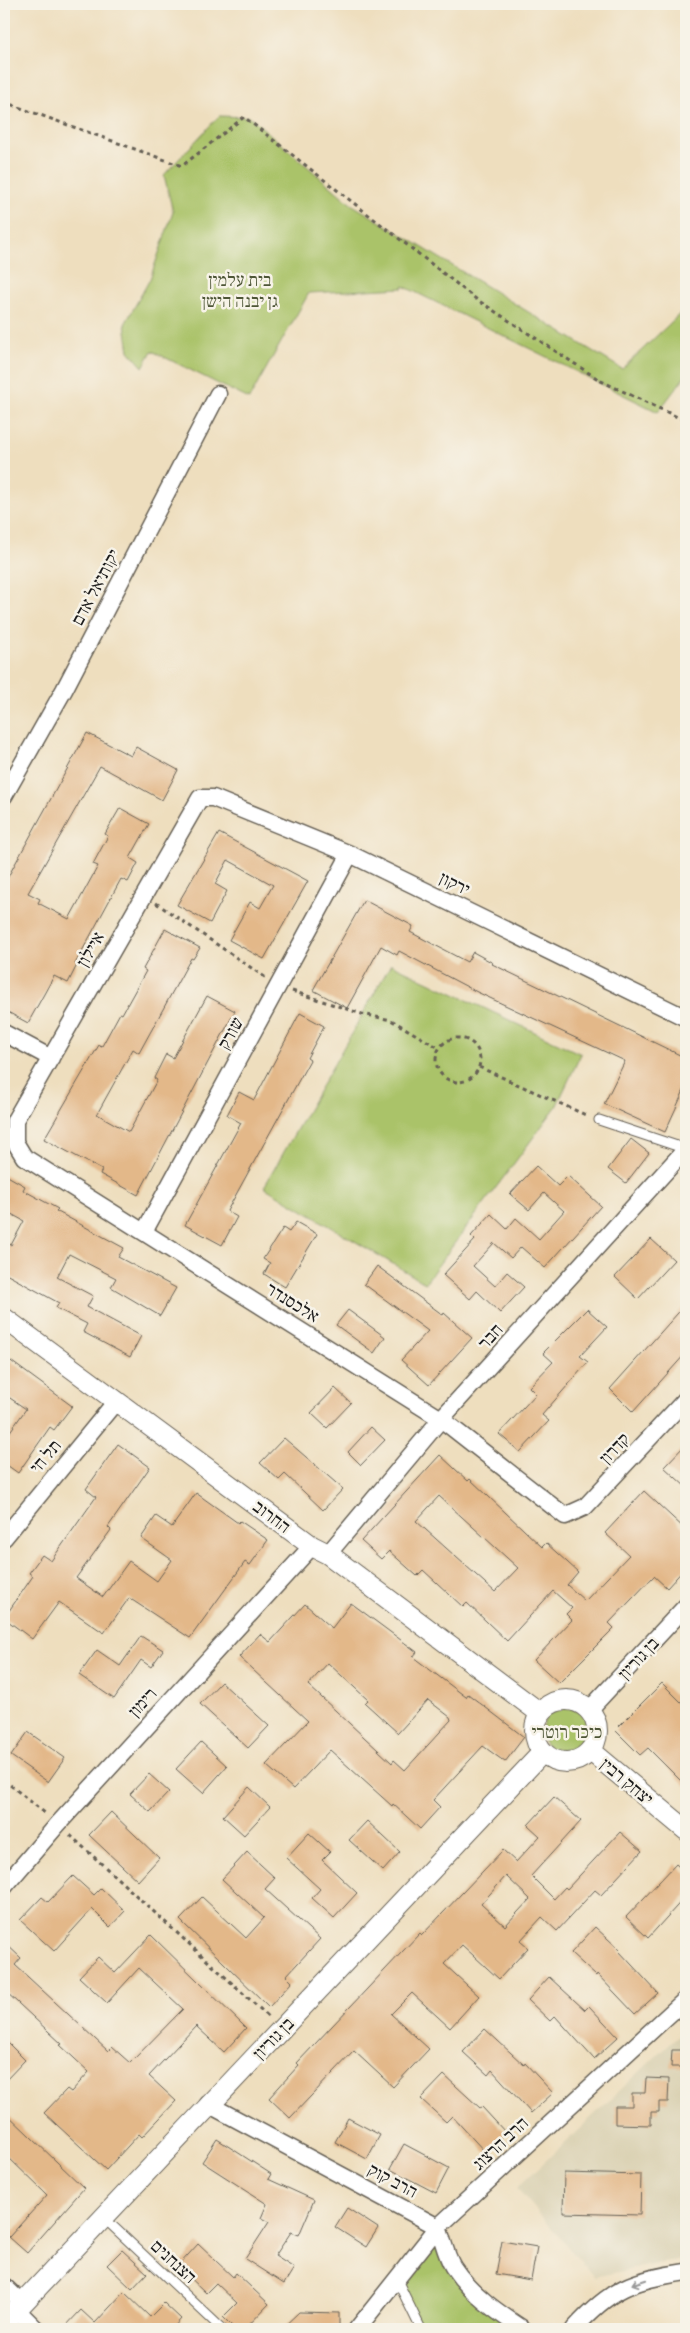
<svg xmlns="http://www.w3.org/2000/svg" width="690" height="2333" viewBox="0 0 690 2333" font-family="'EB Garamond','Frank Ruhl Libre',serif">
  <rect width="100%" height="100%" fill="#f7f3e8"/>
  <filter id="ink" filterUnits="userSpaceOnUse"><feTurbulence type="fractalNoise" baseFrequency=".02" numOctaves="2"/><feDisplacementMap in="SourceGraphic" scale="10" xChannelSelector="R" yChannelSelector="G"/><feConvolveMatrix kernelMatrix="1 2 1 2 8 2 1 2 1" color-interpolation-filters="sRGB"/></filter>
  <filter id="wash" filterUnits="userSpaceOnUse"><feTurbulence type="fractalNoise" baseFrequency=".0096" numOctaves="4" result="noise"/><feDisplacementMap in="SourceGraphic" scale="20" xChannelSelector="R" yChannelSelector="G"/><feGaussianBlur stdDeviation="1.12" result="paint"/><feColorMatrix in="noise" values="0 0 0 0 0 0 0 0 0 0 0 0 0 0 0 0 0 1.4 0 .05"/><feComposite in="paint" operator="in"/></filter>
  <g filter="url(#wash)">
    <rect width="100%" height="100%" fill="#eedebe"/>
    <path fill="#d9d0b1" d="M686,2028v230l-92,19 -77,-89z"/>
    <path fill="#aac369" stroke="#637042" d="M219,116l31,1 101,87 271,165 64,-61v67l-28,37 -255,-126v2l-94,5 -60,106 -97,-48 -9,16 -14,-16 -4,-27 25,-45 23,-67 -9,-37z
      M391,964l190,90 -25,53 -131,176 -161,-96z
      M542 1731a24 24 0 1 1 48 0a24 24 0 1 1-48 0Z
      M438,2227l15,39 70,63h-103l-24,-51z"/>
    <g id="blocks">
      <path fill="#e3b889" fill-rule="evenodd" d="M87,733l44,23 5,-9 42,23 -16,30 -62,-34 -72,127 12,6 -2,4 31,16 29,-53 -5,-2 15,-28 -3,-2 15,-26 29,16 -19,34 8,5 -10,19 -7,-3 -46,85 2,1 -9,18 -14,-7 -26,47 -24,-13v-126z
        M219,833l89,48 -44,78 -35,-19 21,-38 10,6 13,-23 -45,-25 -13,24 12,7 -17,32 -33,-18z
        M364,900l49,26 -3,6 57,30 6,-10 20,11 -1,1 194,94v28l-21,46 -61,-28 21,-43 -148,-69 -78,-41 -2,4 -16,-9 -34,62 -34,-18z
        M165,929l35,19 -7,11 -2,-1 -52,95 -6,-4 -36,65 32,18 28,-52 -3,-2 12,-24 7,4 34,-62 28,15 -97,184 -38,-21 2,-4 -58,-31 55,-94 3,1 18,-33 2,1 24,-43 -3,-2z
        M300,1013l24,13 -17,32 3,2 -83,151 10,6 -15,28 -37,-20 56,-102 -14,-8 12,-23 15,8z
        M631,1139l18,14 -23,30 -18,-14z
        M536,1166l22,20 10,-10 33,30 -56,62 -24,-21 -10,11 -17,-15 -21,23 22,20 12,-14 17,15 -24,26 -23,-22 -7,8 -27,-24 32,-35 -4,-4 20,-22 16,15 9,-11 23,21 25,-28 -20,-18 -15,17 -19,-16z
        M4,1174l21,12 -2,4 35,19 -2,2 68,37 -6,9 58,31 -16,28 -49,-29 5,-9 -47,-24 -12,23 36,19 -6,11 54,29 -11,21 -47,-25 4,-8 -31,-16 3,-5 -55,-30v-32l7,4 13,-24 -20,-11z
        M296,1222l21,12 -32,53 -21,-13 6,-11 -7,-4 20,-31 6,4z
        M651,1239l23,21 -36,39 -23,-22z
        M377,1266l66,49 1,-2 28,25 -43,47 -28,-25 27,-29 -64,-47z
        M686,1304v49l-53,59 -23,-23z
        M587,1309l20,18 -27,29 8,6 -46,53 7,6 -29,31 -21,-18 37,-40 -7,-7 24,-25 -10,-9z
        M348,1310l37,27 -11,16 -38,-28z
        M4,1356l68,50 -18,24 -4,-3 -32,46 -14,-10v-23l22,-31 -22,-15z
        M335,1388l16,15 -24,25 -16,-15z
        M371,1427l14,13 -24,25 -13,-13z
        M284,1438l59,51 -20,21 -38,-36 -6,6 -19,-17z
        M118,1444l32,23 -42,60 3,3 -35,48 27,19 26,-36 28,20 15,-21 -31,-22 15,-22 16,11 24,-34 42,30 2,-2 28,19 -18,25 -5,-3 -55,76 -61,-40 -25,35 -45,-31 -27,37 -28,-21 29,-42 -4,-3 13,-18 9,6 45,-64 -10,-8z
        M686,1444v43l-22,-20z
        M440,1455l28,26 2,-2 72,68 4,-4 32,29 -11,13 18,16 44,-46 -24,-22 39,-42 42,39v37l-19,21 -13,-12 -45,47 5,5 -55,55 -25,-23 38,-40 -6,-6 6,-6 -19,-17 -46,50 -40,-38 -4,4 -40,-37 -6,6 -28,-25 -8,8 -20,-18zM439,1496l79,72 -23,24 -79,-71z
        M351,1603l66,49 -4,5 53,40 2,-3 56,43 -19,25 -22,-16 -50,54 7,7 -20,22 -27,-25 -1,2 -62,-56 -37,39 -27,-24 42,-44 -69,-64 21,-23 10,8 35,-38 27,24zM328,1663l40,37 -3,3 33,30 30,-33 22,17 1,3 -46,50 -11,-10 -2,3 -84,-78z
        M141,1636l22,14 -12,17 -10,-7 -27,39 -35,-24 18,-25 23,16z
        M221,1682l48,44 -21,22 -48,-44z
        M662,1683l24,24v79l-38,-38 -8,7 -25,-25z
        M28,1732l37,26 -17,24 -37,-26z
        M201,1742l26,24 -24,27 -27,-24z
        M149,1774l20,18 -19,20 -20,-18z
        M249,1787l21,20 -26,28 -21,-19z
        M554,1797l27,24 -50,55 23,23 11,-12 2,2 53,-57 22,19 -41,44 -6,-5 -38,41 -15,-14 -22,24 8,7 -29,31 -37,-34 -18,19 35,32 -29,32 -38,-35 -21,21 38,35 -36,38 -39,-36 -64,67 -21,-20 30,-33 -2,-2 123,-130 2,2 81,-85 13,12 24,-26 -12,-11zM506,1876l24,23 -25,27 -24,-22z
        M111,1812l48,46 -21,23 -49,-46z
        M367,1821l33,31 -17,19 -34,-31z
        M309,1833l21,19 -8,8 35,33 -23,25 -22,-20 8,-9 -34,-31z
        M247,1852l28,26 -10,11 55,50 -34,37 6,6 -23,25 -89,-87 22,-23 44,41 18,-20 -42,-39z
        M676,1864l10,9v23l-38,42 -22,-21z
        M73,1876l21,19 7,-7 24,23 -15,16 -18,-18 -38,42 -34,-31 22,-23 6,5z
        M595,1927l25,23 -1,1 39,42 -23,21 -38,-40 -1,2 -25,-23z
        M151,1935l95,93 -22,24 -28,-26 -47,50 27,25 -34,36 -3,-3 -33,36 -62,-57 23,-24 4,3 18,-20 -29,-27 2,-1 -58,-54v-48l17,16 -6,7 93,86 4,-4 18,16 53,-54 -44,-41 -32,35 -28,-26 19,-20 17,16z
        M549,1977l36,33 4,-4 29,31 -24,22 -39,-43 -5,5 -22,-21z
        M485,2029l39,36 1,-2 28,30 -22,20 -39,-43 -4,5 -25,-23z
        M4,2039l21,21 -21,22z
        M672,2050h14v17h-15z
        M444,2075l36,33 2,-1 24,26 -21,19 -33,-36 -6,6 -25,-23z
        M646,2078l23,1 -1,23h-9v10h-8v13l-36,-1v-18h17v-13h13z
        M4,2111l80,77 -57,65 -18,-16 38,-42 -43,-42z
        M348,2118l32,17 -13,24 -32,-17z
        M217,2139l54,35 -3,5 46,21 -15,35 -8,-3 -16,24 19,12 -10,16 -39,-25 24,-37 -8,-4 6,-14 -65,-42z
        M404,2144l45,24 -13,25 -46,-24z
        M564,2173l77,2 -1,40 -77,-2z
        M347,2208l31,20 -12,19 -31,-20z
        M502,2241l35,6 -6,33 -35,-6z
        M198,2244l35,33 3,-4 33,31 -24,25h-10l-12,-12 14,-14 -21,-20 -10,10 -28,-27z
        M122,2250l25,23 -15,16 -25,-24z
        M124,2292l26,25 14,-14 17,16 -9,10h-109l18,-19 14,13z
        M299,2312l40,1v16h-58z"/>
    </g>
  </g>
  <g filter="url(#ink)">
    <use href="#blocks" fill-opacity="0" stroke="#666055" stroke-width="1"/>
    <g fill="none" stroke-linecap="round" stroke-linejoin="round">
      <g stroke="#666055" stroke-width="11">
        <path id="service" d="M599,1120l87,29
          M103,2217l119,112
          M396,2278l25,51"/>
      </g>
      <g stroke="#666055" stroke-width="19">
        <path id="minor" d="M4,796l60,-106 154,-296
          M686,1018l-336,-164 -137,-56h-13l-185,322v22l9,15 417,262 124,97 20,-9 101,-108
          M4,1033l47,25
          M144,1232l206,-378
          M4,1538l113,-138
          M328,1554l113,-135 245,-270
          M589,1710l97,-104
          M4,1887l54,-63 254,-278
          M208,2104l230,123c5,13 8,29 15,40 18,27 44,45 70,62
          M4,2286l18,17
          M16,2309l20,20
          M357,2329l81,-102 248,-228
          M574,2329c37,-41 58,-49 112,-57"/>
      </g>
      <g stroke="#666055" stroke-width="22">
        <path id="tertiary" d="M4,1318l308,228 16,8 212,159
          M535 1731a31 31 0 1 1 62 0a31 31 0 1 1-62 0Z
          M591,1751l95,79
          M4,2323l538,-570"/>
      </g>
      <path stroke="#666055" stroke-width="3" stroke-dasharray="4 4" stroke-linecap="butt" d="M4,102l178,64 62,-49 232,182 125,82 85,40
        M156,903l110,75
        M292,991l70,23 29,6 48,28
        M436 1060a22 22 0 1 1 44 0a22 22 0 1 1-44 0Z
        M479,1067l109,49
        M4,1780l42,34
        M70,1835l200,183"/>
      <use href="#service" stroke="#fff" stroke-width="9"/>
      <use href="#minor" stroke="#fff" stroke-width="16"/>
      <use href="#tertiary" stroke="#fff" stroke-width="20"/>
    </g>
    <defs><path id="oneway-shaft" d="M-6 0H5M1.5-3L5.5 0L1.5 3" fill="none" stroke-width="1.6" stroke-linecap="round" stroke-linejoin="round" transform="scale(1.25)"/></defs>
    <use stroke="#999" href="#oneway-shaft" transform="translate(639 2282) rotate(162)"/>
  </g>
  <g text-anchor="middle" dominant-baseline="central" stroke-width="5" stroke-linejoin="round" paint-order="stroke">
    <g font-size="18" fill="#4e5637" stroke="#f7f3e8">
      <text x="240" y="279">בית עלמין<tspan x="240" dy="21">גן יבנה הישן</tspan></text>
      <text x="567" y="1731">כיכר רוטרי</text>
    </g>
    <g font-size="18" fill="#1c1c1c" stroke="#f7f3e8">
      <text transform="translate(95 587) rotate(-62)">יקותיאל אדם</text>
      <text transform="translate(455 883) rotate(26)">ירקון</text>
      <text transform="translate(90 949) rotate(-60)">איילון</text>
      <text transform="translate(230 1033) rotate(-61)">שורק</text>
      <text transform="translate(293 1302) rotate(32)">אלכסנדר</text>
      <text transform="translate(490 1336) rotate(-48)">חבר</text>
      <text transform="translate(614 1448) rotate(-47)">קדרון</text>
      <text transform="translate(45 1456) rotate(-50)">תל חי</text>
      <text transform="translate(272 1516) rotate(37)">החרוב</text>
      <text transform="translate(638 1658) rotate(-47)">בן גוריון</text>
      <text transform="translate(142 1702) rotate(-48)">רימון</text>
      <text transform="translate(627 1781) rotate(40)">יצחק רבין</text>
      <text transform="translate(273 2038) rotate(-46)">בן גוריון</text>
      <text transform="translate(500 2143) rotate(-43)">הרב הרצוג</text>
      <text transform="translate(393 2180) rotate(28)">הרב קוק</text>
      <text transform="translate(174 2261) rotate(43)">הצנחנים</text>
    </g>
  </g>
  <rect width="690" height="2333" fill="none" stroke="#f7f3e8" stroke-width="20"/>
</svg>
